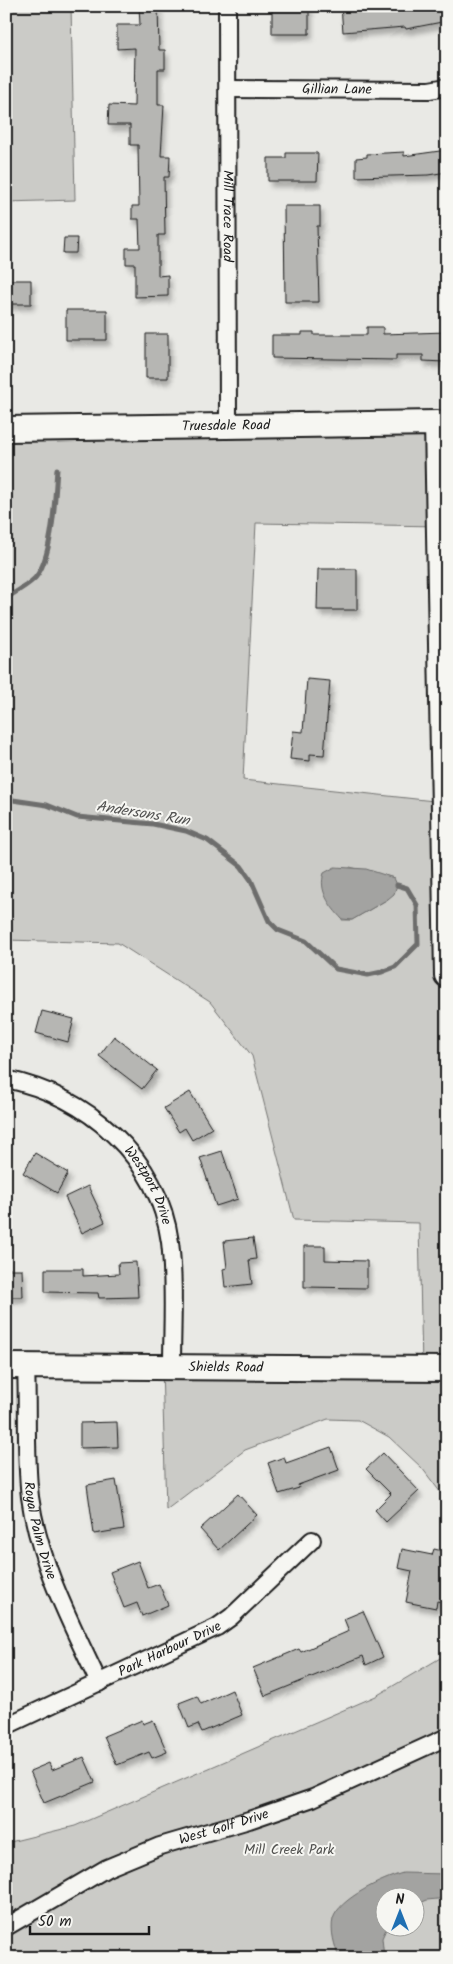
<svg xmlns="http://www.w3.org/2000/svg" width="453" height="1964" viewBox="0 0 453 1964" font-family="Kalam,sans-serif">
  <defs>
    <filter id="shadow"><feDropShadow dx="3" dy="5.5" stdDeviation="2.5" flood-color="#0004"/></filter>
  </defs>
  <rect width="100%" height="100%" fill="#e9e9e5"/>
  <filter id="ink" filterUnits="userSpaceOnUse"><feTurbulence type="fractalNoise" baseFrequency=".02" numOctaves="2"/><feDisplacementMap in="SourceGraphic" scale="10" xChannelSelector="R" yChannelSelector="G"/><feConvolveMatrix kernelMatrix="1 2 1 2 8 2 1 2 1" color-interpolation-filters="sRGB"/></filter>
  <g filter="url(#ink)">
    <path fill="#cbcbc7" stroke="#747472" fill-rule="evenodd" d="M6,6h65l4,194 -69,2z
      M437,423l3,103 -184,-3 -13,257 200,22 4,-130v829l-25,-33 -33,-31 -31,-17 -30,-1 -83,31 -79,60 -4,-143 260,2 -3,-146 -125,-3 -42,-164 -42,-54 -92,-59 -112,-3v-511zM350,867l44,11 -6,21 -36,21h-10z
      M447,1654v304h-441v-115l69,-17 301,-130zM386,1896h30v30h-30z"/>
    <path fill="#a3a3a1" stroke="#6d6d6c" d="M335,867l31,2 28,9 3,7 -3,9 -6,5 -36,21 -10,-1c-12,-13 -24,-28 -18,-46z
      M403,1873l44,1v24l-20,2 -11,5v-9h-30l1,31 -5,11 2,20h-45c-4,-12 -9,-26 -6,-39 6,-21 51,-41 70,-46z"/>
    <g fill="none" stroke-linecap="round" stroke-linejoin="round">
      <path stroke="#6d6d6c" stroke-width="5" d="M6,598c10,-6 21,-12 29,-20 18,-20 20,-82 22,-109
        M6,799l41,6 30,12 76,7 33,7 21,9 34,26 10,14 18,41 9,9 28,11 30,28 32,6 14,-3 13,-5 23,-23 -1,-39 -10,-17 -10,-3"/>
    </g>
    <path fill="#b6b6b3" stroke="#1c1c1c" filter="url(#shadow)" d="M139,6h19l1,44h6v19h-7v36h6l-3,51h9l-1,21h-5l1,58h-7v41l10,-1v21l-33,1v-33h-9v-16h14l-1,-29h-7v-13h7l-1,-61h-8v-20h-22l1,-20 25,1 1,-58 -18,1v-24h23z
      M272,6l37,1v27h-37z
      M341,6h106v15l-41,8 -1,-2 -62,5z
      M447,150v22l-19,3 -72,2v-19l11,-1v-3l37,-2v4z
      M286,153h32l-1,28h-49v-23h18z
      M284,206h36v20h-3l2,76h-34z
      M64,238h13l-1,15h-13z
      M6,280h25v24h-25z
      M66,310h41v30h-41z
      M367,327h16v7l64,-2 -3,30 -21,-1v-6h-27v5l-124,-2v-23h30v-3h12v3h53z
      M146,334h22v44h-22z
      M318,569h39v41h-40z
      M307,679l23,2 -6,74 -14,-1v7l-20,-2 3,-28 10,1z
      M42,1011l32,8 -6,23 -32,-9z
      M114,1036l43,34 -15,19 -43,-33z
      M190,1092l22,36 -20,12 -7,-12 -6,4 -15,-24z
      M222,1151l16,48 -22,7 -16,-48z
      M35,1153l33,20 -11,20 -34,-20z
      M88,1186l17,36 -23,11 -17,-36z
      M253,1238l3,21 -7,1 3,24 -27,3 -2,-18 4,-1 -3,-27z
      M304,1246h21v14l42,1v27l-63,-1z
      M136,1262l2,35 -39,1 -1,-5 -53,-1v-23h38v7l36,-2 -1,-11z
      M6,1269h16l1,28h-17z
      M117,1422l1,25 -38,1v-25z
      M331,1447l8,23 -41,15 1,3 -20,6 -11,-31 16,-6 2,6z
      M383,1453l36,38 -33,31 -11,-12 16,-16 -25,-25z
      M116,1480l8,49 -30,5 -7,-49z
      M238,1494l19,21 -38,35 -19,-21z
      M402,1549l30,6 2,-6 13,3v51l-10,-2 -1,7 -30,-6 6,-31 -14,-3z
      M138,1561l10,27 11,-4 9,21 -26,11 -5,-13 -13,5 -14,-36z
      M363,1611l20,46 -17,8 -3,-9 -98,40 -12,-28 46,-19 2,3 48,-21 -5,-12z
      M232,1690l10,25 -40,17 -4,-8 -9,4 -10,-25 18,-7 4,8z
      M142,1720l1,4 10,-4 14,32 -15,6 -3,-6 -32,13 -13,-29z
      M84,1757l11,25 -51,21 -14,-32 19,-8 3,7z"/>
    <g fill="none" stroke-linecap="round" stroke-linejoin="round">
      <g stroke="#1c1c1c" stroke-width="20">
        <g id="street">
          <path id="s1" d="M227,6l1,419"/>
          <path id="s2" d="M228,89l201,1 18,-3"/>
          <path id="s3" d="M6,1079c81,17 152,77 164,163 5,41 2,84 2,125"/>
          <path id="s4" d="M26,1367c2,44 -1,87 4,130 9,66 41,126 69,186"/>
          <path id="s5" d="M6,1726l211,-99 14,-10 81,-77"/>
          <path id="s6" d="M6,1927l101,-59 53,-22 89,-26 64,-22 134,-61"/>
        </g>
      </g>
      <g stroke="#1c1c1c" stroke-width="28">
        <g id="secondary">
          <path id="s7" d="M6,429l431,-6 10,552"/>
          <path id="s8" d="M6,1366l441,3"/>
        </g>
      </g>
      <use href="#street" stroke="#f6f6f2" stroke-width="16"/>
      <use href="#secondary" stroke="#f6f6f2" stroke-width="24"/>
    </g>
  </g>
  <g text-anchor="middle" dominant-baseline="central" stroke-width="4" stroke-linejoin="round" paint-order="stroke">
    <g font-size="14" fill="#1c1c1c" stroke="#f6f6f2">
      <text stroke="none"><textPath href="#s2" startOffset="109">Gillian Lane</textPath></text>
      <text stroke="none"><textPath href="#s1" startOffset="210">Mill Trace Road</textPath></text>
      <text stroke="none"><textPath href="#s7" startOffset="220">Truesdale Road</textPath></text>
      <text stroke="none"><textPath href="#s3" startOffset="185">Westport Drive</textPath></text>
      <text stroke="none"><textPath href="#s8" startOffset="220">Shields Road</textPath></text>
      <text stroke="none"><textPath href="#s4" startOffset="165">Royal Palm Drive</textPath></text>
      <text stroke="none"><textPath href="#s5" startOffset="181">Park Harbour Drive</textPath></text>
      <text stroke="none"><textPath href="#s6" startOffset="241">West Golf Drive</textPath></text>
    </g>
    <g font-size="14" fill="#51514f" stroke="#f6f6f2">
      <text x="289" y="1850">Mill Creek Park</text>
    </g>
    <g font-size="15" font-style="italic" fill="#525251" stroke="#f6f6f2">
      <text transform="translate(143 814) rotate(9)">Andersons Run</text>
    </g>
  </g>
  <rect width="453" height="1964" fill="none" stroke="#f6f6f2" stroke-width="25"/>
  <rect x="12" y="12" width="428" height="1939" fill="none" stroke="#1c1c1c" stroke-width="2" filter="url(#ink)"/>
  <g transform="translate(400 1912)"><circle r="24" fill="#f6f6f2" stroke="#9f9f9c"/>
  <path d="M0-4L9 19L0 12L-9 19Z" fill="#1f6fb2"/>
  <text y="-8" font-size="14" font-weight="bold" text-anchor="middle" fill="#1c1c1c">N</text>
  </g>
  <path d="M30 1926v8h119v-8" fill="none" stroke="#1c1c1c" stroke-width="2.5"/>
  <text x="38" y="1926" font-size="15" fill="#1c1c1c" stroke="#f6f6f2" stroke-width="4" paint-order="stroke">50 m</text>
</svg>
